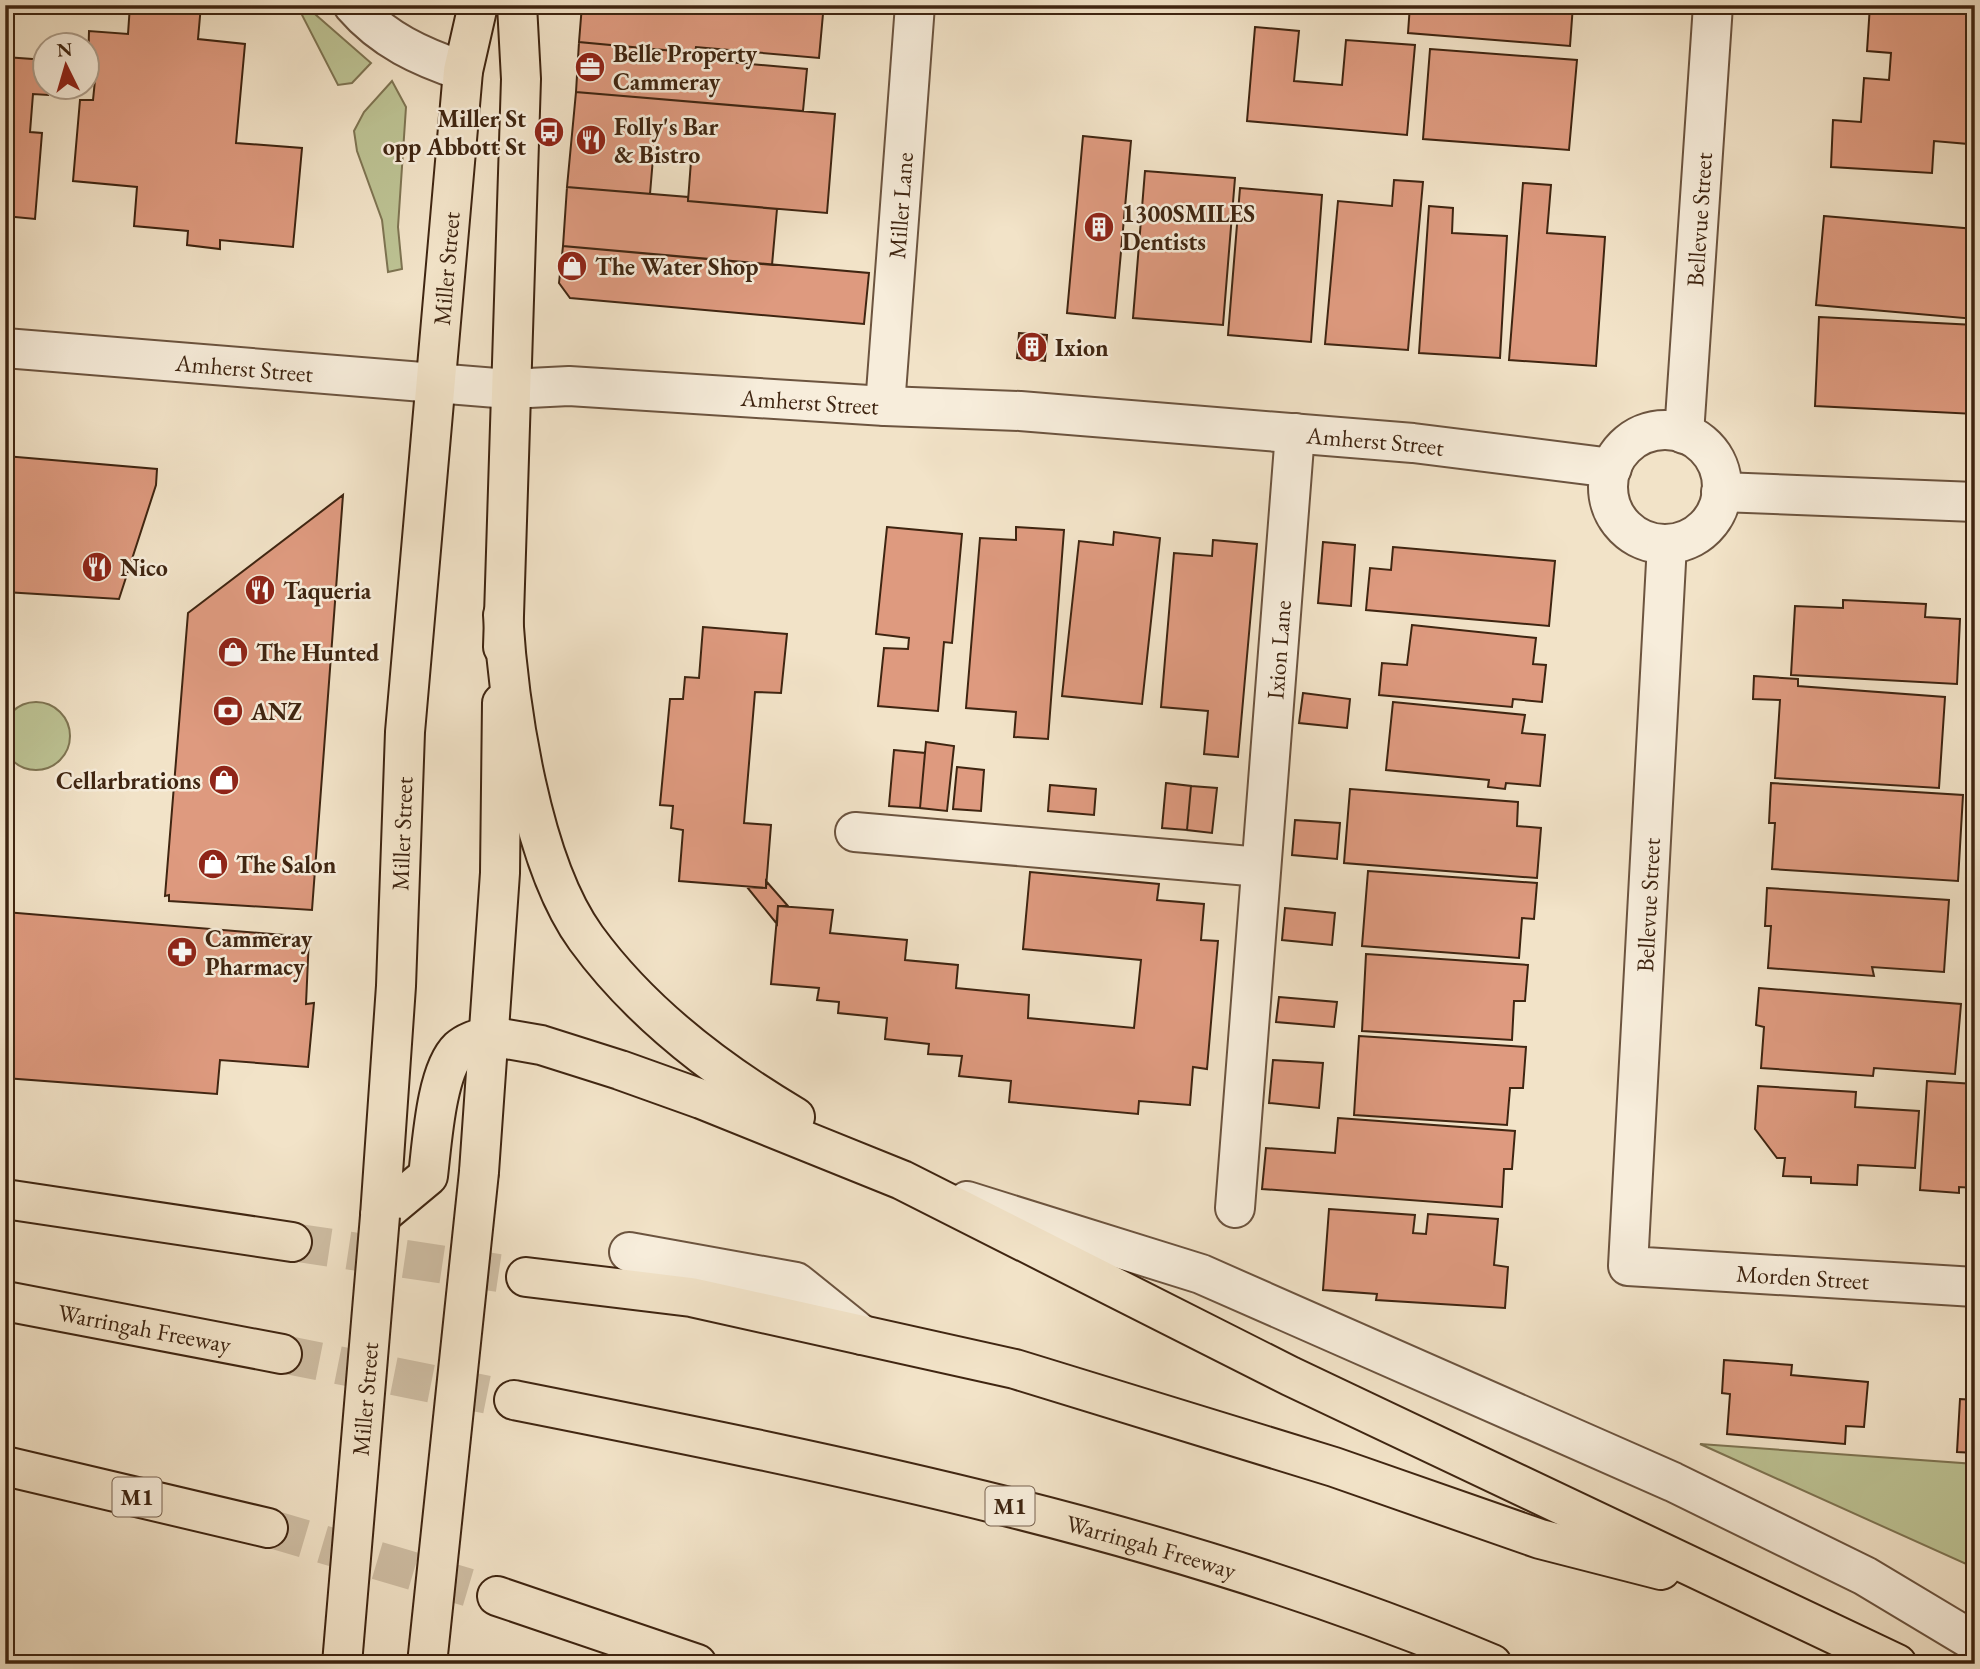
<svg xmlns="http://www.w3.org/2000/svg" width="1980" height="1669" viewBox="0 0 1980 1669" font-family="'EB Garamond',serif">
  <rect width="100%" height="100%" fill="#f2e3c8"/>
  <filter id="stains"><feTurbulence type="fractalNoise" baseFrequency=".00286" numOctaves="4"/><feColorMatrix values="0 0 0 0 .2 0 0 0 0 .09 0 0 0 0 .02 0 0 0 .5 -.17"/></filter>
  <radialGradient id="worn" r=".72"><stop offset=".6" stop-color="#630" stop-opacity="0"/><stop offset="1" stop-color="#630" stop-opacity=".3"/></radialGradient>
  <path fill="#bdc394" stroke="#7e7452" stroke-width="2" d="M308,8l63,55 -19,20 -14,2 -36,-70z
    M392,81l14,26 -8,120 4,42 -14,3 -6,-52 -25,-69 -3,-20 10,-19z
    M2 736a34 34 0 1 1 68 0a34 34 0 1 1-68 0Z
    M1700,1444l275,20v104z"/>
  <path fill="#de9a7f" stroke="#3f2511" stroke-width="2" d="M130,5h71l-3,34 47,5 -9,99 66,5 -9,99 -73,-7v9l-33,-4 1,-14 -54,-5 3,-39 -64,-6 7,-81h13l3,-30 -8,-1 1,-38 39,3z
    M582,5h129l112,9 -4,44 -123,-11 -1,6 -116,-11z
    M763,5h60v9l-60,-5z
    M1410,5h163l-3,41 -162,-13z
    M1870,5h105v161h-8l1,-22 -34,-3 -2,32 -101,-6 2,-47 28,2 3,-44 25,2 2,-27 -24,-2z
    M1255,27l44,4 -5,50 48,4 4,-45 69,5 -8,90 -160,-14z
    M579,42l116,11 -1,6 113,10 -4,42 -227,-19z
    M1430,49l147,11 -8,90 -146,-11z
    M5,57l41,3 2,35 -15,-1 -3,38 12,1 -7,86 -30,-3z
    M576,92l259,22 -8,99 -139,-12 3,-40 -38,-3 -3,36 -83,-7z
    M1083,136l48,5 -16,177 -48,-5z
    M1145,171l90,7 -12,147 -90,-7z
    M1394,180l29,2 -15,168 -83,-6 13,-143 54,5z
    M1523,183l28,2 -4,48 58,4 -9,129 -87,-6z
    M567,187l121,10v4l89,8 -5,56 -209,-19z
    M1240,188l82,7 -11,147 -83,-7z
    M1429,206l24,2 -1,25 55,3 -7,122 -81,-5z
    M1824,216l151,13v90l-159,-14z
    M563,246l306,27 -5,51 -294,-26 -11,-15z
    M1819,317l156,8v89l-160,-8z
    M1019,333l28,2 -2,26 -28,-3z
    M5,456l152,13 -1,16 -37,114 -114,-7z
    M343,495l-31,415 -143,-9v-6l-4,1 23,-283z
    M887,527l75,7 -10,109 -8,-1 -6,69 -60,-5 6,-58 24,1 1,-11 -33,-4z
    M1016,527l48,3 -16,209 -34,-2 2,-25 -50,-4 14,-170 36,2z
    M1114,532l46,6 -18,166 -80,-8 17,-155 34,4z
    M1213,540l44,4 -19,213 -34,-3 4,-43 -47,-4 13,-154 38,3z
    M1323,542l32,3 -4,61 -33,-3z
    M1393,547l162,14 -6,65 -183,-16 4,-42 21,2z
    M1843,600l83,4 -1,13 35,2 -3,65 -166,-9 4,-69 48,2z
    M1412,625l124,13 -3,26 13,1 -4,37 -29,-3 -1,8 -133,-12 3,-32 25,2z
    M703,627l84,7 -6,59 -26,-1 -11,131 27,2 -5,63 -87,-7 4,-51 -12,-2 2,-22 -13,-1 10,-106h13l2,-22 14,1z
    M1754,676l44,3v7l147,11 -6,91 -164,-10 5,-78 -27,-1z
    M1303,693l47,6 -3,29 -48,-5z
    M1393,702l132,13 -3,18 23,2 -5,51 -34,-3 -1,6 -17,-2 1,-7 -103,-10z
    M926,742l28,4 -7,65 -27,-3z
    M894,750l31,3 -5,55 -31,-2z
    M957,767l27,3 -3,41 -28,-2z
    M1166,783l25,3 -4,44 -25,-2z
    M1771,783l192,12 -5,86 -186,-12 3,-46h-6z
    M1050,785l46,4 -2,26 -46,-4z
    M1191,786l26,2 -5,45 -25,-3z
    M1350,789l168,13 -1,24 24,2 -4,50 -193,-15z
    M1295,820l45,3 -3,36 -45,-4z
    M1368,871l169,12 -3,36 -12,-1 -3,40 -157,-12z
    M1030,872l129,12 -2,16 47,4 -3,36 17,1 -11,128 -14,-2 -3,38 -51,-4 -1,13 -129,-12 2,-21 -52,-5 3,-20 -34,-2 1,-10 -44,-5 2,-21 -49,-5 1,-11 -22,-2 2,-12 -48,-4 7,-78 55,4 -3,23 77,7 -2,20 53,5 -2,23 73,7 -1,23 106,10 7,-68 -118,-11z
    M766,881l22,25h-10l-1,18 -30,-37 19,1z
    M1767,888l182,12 -5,72 -72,-5 2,9 -106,-8 3,-42h-6z
    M1285,908l50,5 -3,32 -50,-5z
    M5,912l304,25 -3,67 8,-1 -6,64 -88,-7 -3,34 -212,-16z
    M1366,954l162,11 -3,36h-11l-2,39 -150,-9z
    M1759,988l202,16 -6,70 -81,-6 -1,8 -112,-8 3,-41 -8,-2z
    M1279,997l58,5 -3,25 -58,-5z
    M1359,1036l167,11 -3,41h-13l-3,37 -153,-10z
    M1273,1060l50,3 -4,45 -50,-5z
    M1927,1081l48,3v104l-16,-1v6l-39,-3z
    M1758,1086l98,6 -1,15 64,4 -4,57 -57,-3 -1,20 -46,-2v-6l-28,-1 2,-18h-8l-22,-29z
    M1338,1118l177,13 -3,38h-8l-2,38 -240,-18 4,-41 69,5z
    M1329,1209l86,6 -2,18 13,1 2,-20 70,5 -4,46 14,2 -3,41 -129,-8 1,-6 -54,-4z
    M1724,1360l68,5 -1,10 77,7 -4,45 -18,-1 -1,18 -118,-10 3,-40 -8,-1z
    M1960,1399l15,1v53l-18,-1z"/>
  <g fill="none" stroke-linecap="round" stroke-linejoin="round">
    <path stroke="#cebda3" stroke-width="38" stroke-dasharray="38 19" stroke-linecap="butt" d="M292,1242l234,35
      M282,1354l232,46
      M268,1528l229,68"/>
    <g stroke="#6c543f" stroke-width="42">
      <g id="minor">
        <path d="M353,5c30,35 68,52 110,66"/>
        <path id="s1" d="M5,348l504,41 60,-3 316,20 135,5 393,32 199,25"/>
        <path id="s2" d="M885,406l30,-401"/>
        <circle cx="1665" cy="487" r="57"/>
        <path id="s3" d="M1684,434l29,-429"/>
        <path d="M1721,492l254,10"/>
        <path id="s4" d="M1667,544l-39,722 347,21"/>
        <path d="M855,832l406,35"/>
        <path d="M967,1201l234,73 472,208 192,94 110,66"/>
        <path id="s5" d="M1235,1208l60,-775"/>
        <path d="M629,1252l167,30 66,53"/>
      </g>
    </g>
    <g stroke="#3f2511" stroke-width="42">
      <g id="major">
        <path d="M503,647l18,-568 -4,-74"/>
        <path d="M479,1172l21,-299 2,-170"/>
        <path id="s6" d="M380,1216l16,-230 9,-254 58,-661 15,-66"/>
        <path d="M380,1216l48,-40c4,-32 8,-105 31,-127 9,-8 20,-10 30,-13"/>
      </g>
    </g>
    <g stroke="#3f2511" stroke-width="42">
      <g id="highway">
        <path d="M503,615c6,93 28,247 83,323 54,74 131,133 209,179"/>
        <path d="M489,1036l52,9 79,25 81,29 201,81 388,196 607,288"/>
        <path d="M5,1199l287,43"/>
        <path d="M526,1277l165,20 324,72 319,98 206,72 121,31"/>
        <path id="s7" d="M5,1301l277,53"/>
        <path id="s8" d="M514,1400c332,66 665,132 978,264"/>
        <path d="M5,1466l263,62"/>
        <path d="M497,1596l200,68"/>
      </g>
    </g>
    <use href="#minor" stroke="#f7eddb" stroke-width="38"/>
    <use href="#major" stroke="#f2e3c8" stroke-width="38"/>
    <use href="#highway" stroke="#f2e3c8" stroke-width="38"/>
    <g stroke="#3f2511" stroke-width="42" stroke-linecap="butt">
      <g id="major-bridge">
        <path id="s9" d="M342,1664l38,-448"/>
        <path d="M427,1664l52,-492"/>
      </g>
    </g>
    <use href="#major-bridge" stroke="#f2e3c8" stroke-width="38"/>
  </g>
  <defs>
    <g id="office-disc" transform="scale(1.575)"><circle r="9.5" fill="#8f2418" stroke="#f7eddb"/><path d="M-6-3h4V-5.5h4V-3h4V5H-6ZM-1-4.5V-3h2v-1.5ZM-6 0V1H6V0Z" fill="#fff"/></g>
    <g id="bus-disc" transform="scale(1.575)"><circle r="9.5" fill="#8f2418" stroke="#f7eddb"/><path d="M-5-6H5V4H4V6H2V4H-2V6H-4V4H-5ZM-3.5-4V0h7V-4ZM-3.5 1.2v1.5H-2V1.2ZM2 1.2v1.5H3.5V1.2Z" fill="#fff"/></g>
    <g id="restaurant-disc" transform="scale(1.575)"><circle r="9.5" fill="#8f2418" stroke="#f7eddb"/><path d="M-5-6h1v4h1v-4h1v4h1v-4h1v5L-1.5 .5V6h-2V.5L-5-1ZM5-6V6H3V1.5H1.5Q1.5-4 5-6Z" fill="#fff"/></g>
    <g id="building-disc" transform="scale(1.575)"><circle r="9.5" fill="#8f2418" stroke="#f7eddb"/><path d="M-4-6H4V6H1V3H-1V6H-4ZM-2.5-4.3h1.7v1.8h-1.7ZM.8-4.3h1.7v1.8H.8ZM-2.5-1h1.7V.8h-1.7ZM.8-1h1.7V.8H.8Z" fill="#fff"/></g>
    <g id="shop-disc" transform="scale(1.575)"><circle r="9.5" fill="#8f2418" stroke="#f7eddb"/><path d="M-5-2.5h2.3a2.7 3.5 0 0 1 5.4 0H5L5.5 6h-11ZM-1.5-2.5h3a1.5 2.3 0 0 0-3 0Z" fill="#fff"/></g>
    <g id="bank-disc" transform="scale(1.575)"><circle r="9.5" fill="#8f2418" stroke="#f7eddb"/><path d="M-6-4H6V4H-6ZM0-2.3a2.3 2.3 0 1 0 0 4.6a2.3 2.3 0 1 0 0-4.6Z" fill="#fff"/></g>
    <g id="pharmacy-disc" transform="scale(1.575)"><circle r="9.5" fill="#8f2418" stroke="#f7eddb"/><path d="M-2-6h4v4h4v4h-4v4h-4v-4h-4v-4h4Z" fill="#fff"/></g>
  </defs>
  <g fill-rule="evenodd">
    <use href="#office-disc" x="590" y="67"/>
    <use href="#bus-disc" x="549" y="132"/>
    <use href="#restaurant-disc" x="591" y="140"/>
    <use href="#building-disc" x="1099" y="227"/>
    <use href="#shop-disc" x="572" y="266"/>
    <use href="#building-disc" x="1032" y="347"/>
    <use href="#restaurant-disc" x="97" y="567"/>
    <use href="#restaurant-disc" x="260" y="590"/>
    <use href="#shop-disc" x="233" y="652"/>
    <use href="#bank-disc" x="228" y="711"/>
    <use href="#shop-disc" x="224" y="780"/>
    <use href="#shop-disc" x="213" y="864"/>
    <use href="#pharmacy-disc" x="182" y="952"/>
  </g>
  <g text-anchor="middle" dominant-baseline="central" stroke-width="5" stroke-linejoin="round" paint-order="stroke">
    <g fill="#f7eddb" stroke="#76614e" stroke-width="2">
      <rect x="112.5" y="1477.5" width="49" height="39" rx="5"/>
      <rect x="985.5" y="1486.5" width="49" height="39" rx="5"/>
    </g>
    <g font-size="23" font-weight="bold" fill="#3f2511">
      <text x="137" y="1497">M1</text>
      <text x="1010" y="1506">M1</text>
    </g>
    <g font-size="24" font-weight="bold" fill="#3f2511" stroke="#f7eddb" text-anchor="start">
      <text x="613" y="53">Belle Property<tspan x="613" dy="28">Cammeray</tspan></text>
      <text x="526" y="118" text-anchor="end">Miller St<tspan x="526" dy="28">opp Abbott St</tspan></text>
      <text x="614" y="126">Folly's Bar<tspan x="614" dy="28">&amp; Bistro</tspan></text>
      <text x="1122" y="213">1300SMILES<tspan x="1122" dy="28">Dentists</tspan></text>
      <text x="595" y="266">The Water Shop</text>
      <text x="1055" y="347">Ixion</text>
      <text x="120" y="567">Nico</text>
      <text x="283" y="590">Taqueria</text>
      <text x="256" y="652">The Hunted</text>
      <text x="251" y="711">ANZ</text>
      <text x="201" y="780" text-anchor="end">Cellarbrations</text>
      <text x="236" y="864">The Salon</text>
      <text x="205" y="938">Cammeray<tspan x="205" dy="28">Pharmacy</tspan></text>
    </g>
    <g font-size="24" fill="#3f2511" stroke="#f7eddb">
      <text stroke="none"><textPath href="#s2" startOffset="201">Miller Lane</textPath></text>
      <text stroke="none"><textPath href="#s3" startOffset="215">Bellevue Street</textPath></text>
      <text stroke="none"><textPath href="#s6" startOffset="950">Miller Street</textPath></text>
      <text stroke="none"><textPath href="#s1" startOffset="240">Amherst Street</textPath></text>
      <text stroke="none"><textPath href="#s1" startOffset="807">Amherst Street</textPath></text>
      <text stroke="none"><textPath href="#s1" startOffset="1374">Amherst Street</textPath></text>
      <text stroke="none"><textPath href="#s5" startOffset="560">Ixion Lane</textPath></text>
      <text stroke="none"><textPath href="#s6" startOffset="383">Miller Street</textPath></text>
      <text transform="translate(1648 905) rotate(-87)">Bellevue Street</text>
      <text stroke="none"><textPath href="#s4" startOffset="898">Morden Street</textPath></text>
      <text stroke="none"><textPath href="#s7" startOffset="142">Warringah Freeway</textPath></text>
      <text stroke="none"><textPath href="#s9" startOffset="266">Miller Street</textPath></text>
      <text stroke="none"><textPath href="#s8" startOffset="654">Warringah Freeway</textPath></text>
    </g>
  </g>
  <rect width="1980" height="1669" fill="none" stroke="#f2e3c8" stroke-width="28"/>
  <rect x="7" y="7" width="1966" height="1655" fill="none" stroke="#3f2511" stroke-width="3.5"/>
  <rect x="14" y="14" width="1952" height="1641" fill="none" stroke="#3f2511" stroke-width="2"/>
  <g transform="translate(66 66) rotate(355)"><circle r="33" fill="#f7eddb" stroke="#ad9d8a" stroke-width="2"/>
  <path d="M0-5L12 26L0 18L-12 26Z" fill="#8f2418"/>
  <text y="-10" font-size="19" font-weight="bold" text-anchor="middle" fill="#3f2511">N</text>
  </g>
  <rect width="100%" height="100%" filter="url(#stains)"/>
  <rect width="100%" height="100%" fill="url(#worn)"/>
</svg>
